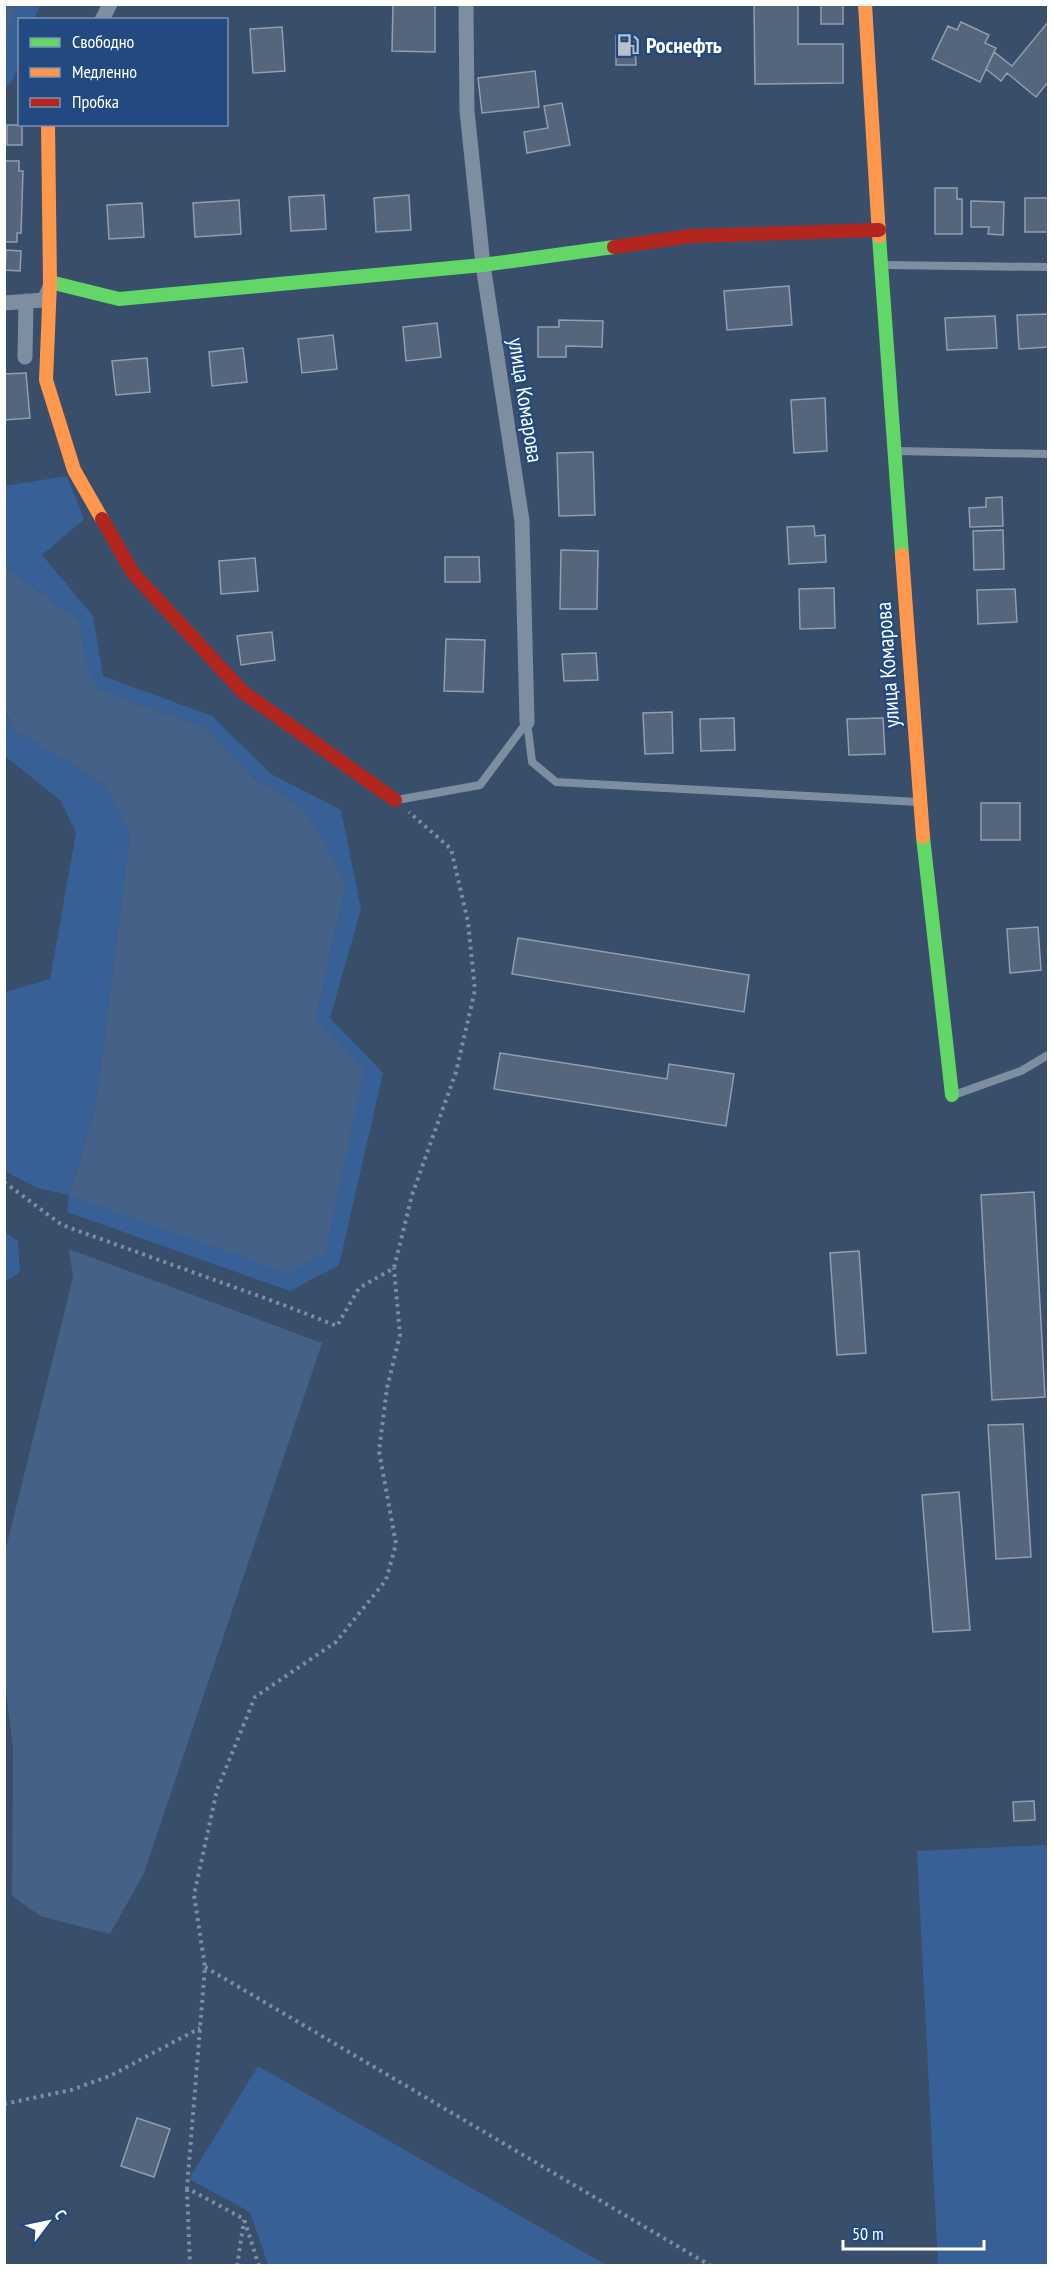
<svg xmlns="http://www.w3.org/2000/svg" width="1053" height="2270" viewBox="0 0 1053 2270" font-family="'PT Sans Narrow',sans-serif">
  <rect width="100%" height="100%" fill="#384e6b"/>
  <path fill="#376096" d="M5,4l35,1 -6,14 -14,1c0,20 4,55 -15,68z
    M67,476l17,43 -42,36 51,61 10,60 109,40 59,58 70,36 20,99 -31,109 53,55 -44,192 -49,26 -223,-79 2,-17 -32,-7 -32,-17v-179l45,-13 26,-146 -15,-32 -56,-45 -1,-45 11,20 90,53 25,49 -35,277 -26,84 246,-173 31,-139 -41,-73 -48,-28 -50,-53 -108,-38 -13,-25 -7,-45 -74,-53v-81z
    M5,1232l13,9 2,31 -15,10z
    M1048,1845v420h-110l-21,-414z
    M258,2066l348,199h-338l-18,-53 -61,-33z"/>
  <path fill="#466187" d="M5,567l74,53 7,45 13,25 108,38 50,53 48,28 41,73 -31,139 49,49 -39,183 -37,20 -219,-78 26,-85 35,-277 -25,-49 -90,-53 -10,-20z
    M69,1249l253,94 -178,530 -34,61 -70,-18 -28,-20 1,-149 -9,-70 1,-125 68,-275z"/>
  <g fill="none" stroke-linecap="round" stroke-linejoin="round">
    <path stroke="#466187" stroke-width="6" d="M4,34l9,-30"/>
  </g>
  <path fill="#54657c" stroke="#919eb0" stroke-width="1.5" d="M393,4h42v48l-43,-1z
    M754,4h53l-9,1v39h45v39l-88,1z
    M821,4h22v20h-22z
    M961,22l28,13 -4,8 11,5 -16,34 -48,-23 16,-33 9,4z
    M1048,22v60l-12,15 -29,-24 -6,8 -15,-12 8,-17 18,14z
    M282,27l3,44 -32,2 -3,-44z
    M616,36h19l1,29h-20z
    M535,71l4,36 -57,6 -4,-35z
    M562,103l8,42 -43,8 -3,-21 24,-4 -4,-22z
    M7,125h15v20h-15z
    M4,161h15v10h4l-2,62h-4v9h-13z
    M935,188h22v11h5v35h-27z
    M324,195l2,34 -35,2 -2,-34z
    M409,195l2,35 -35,2 -2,-34z
    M1025,198h23v34h-23z
    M239,200l2,34 -46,3 -2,-34z
    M971,201l33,1 -1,33 -15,-1 1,-7h-18z
    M142,203l2,34 -35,2 -2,-34z
    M6,250l15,1 -1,20 -15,-1z
    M789,286l3,39 -65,5 -3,-39z
    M1048,314v33l-29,2 -2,-34z
    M995,316l2,32 -50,2 -2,-32z
    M559,320l44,1 -1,26 -36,-1v11h-28v-30h21z
    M437,323l4,34 -35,4 -3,-34z
    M333,335l4,34 -35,4 -4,-34z
    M243,348l4,34 -35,4 -3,-34z
    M147,358l3,34 -34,3 -4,-34z
    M26,373l4,45 -26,2v-46z
    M825,398l2,53 -33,2 -3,-53z
    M593,452l2,63 -36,1 -2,-63z
    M1002,497l1,29 -33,1 -1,-19 17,-1v-9z
    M814,526l1,10 10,-1 1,27 -37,2 -2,-37z
    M1003,530l1,39 -30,1 -1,-39z
    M561,550l37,1 -1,58h-37z
    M445,557h34l1,25h-35z
    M255,558l3,33 -37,3 -2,-33z
    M834,588l1,40 -35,1 -1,-40z
    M1015,589l2,33 -39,2 -1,-34z
    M272,632l3,28 -34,5 -4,-29z
    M446,639l39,1 -2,52 -39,-1z
    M596,653l2,27 -34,1 -2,-27z
    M672,712l1,41 -28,1 -2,-41z
    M734,718l1,32 -34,1 -1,-32z
    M883,718l2,36 -36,1 -2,-36z
    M981,803h39v37h-39z
    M1038,927l3,43 -31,3 -3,-44z
    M518,938l231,37 -5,37 -232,-38z
    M500,1053l167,26 2,-15 65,10 -8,52 -232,-37z
    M1034,1192l11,205 -53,3 -11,-205z
    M859,1251l7,102 -29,2 -7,-102z
    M1023,1424l8,133 -35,2 -8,-134z
    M959,1492l11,138 -37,2 -11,-137z
    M1034,1801l1,19 -21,1 -1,-19z
    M137,2118l33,11 -16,48 -33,-11z"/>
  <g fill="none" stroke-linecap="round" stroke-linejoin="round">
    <path stroke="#7e8ea1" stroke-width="4" stroke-dasharray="3 4.5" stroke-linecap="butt" d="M4,1182l58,43 219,79 56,22 22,-38 35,-20 18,-73 44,-123 19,-82 -7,-68 -17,-73 -42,-37
      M205,1967l506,299
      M4,2104l67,-14 39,-14 90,-48
      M187,2189l3,77
      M237,2266l7,-46
      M259,2266l-15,-47 -57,-31 18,-221 -11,-72 23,-105 38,-93 81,-55 50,-62 10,-36 -17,-93 8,-63 13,-53 -6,-67"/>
    <path stroke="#7e8ea1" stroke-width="8" d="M883,265l165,2
      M896,451l152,3
      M397,800l83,-15 47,-63 5,40 24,20 362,20
      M954,1095l67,-24 27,-16"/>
    <path stroke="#7e8ea1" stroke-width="15" d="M466,4l1,107 16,154 39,256 5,201
      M102,20l8,-16
      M4,303l40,-3 6,-13
      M25,357l1,-56"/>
    <path stroke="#63d668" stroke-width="14" d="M879,236l23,319
      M50,282l69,17 364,-34 131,-18
      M923,837l29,258"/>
    <path stroke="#ff974d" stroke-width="14" d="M865,4l14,232
      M48,124l2,158 -4,98 28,90 28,49
      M902,555l21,282"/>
    <path stroke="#b3261e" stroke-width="14" d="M614,247l77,-11 188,-6
      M102,519l31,54 110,119 152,108"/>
  </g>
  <defs>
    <g id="fuel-bare" transform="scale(1.8)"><path d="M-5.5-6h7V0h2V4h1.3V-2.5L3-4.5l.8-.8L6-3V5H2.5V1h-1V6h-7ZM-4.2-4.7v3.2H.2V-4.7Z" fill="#b9c1cb" stroke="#234a80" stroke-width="2.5" paint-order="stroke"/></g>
  </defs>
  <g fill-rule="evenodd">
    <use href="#fuel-bare" x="628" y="45"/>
  </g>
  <g text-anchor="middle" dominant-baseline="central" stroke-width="5" stroke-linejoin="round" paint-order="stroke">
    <g font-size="22" font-weight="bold" fill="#fff" stroke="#234a80" text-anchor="start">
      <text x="646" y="45">Роснефть</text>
    </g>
    <g font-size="22" fill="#fff" stroke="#234a80">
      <text transform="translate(526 400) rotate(81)">улица Комарова</text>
      <text transform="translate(887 665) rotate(-94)">улица Комарова</text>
    </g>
  </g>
  <rect width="1053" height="2270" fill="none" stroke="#ffffff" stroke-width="12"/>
  <rect x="18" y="18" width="210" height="108" fill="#234a80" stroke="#7b92b3" stroke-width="1.5"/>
  <rect x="30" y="38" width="30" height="9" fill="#63d668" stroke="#7b92b3" stroke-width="1.5"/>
  <text x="72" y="48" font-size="18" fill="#ffffff">Свободно</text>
  <rect x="30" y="68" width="30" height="9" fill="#ff974d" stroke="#7b92b3" stroke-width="1.5"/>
  <text x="72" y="78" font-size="18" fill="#ffffff">Медленно</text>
  <rect x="30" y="98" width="30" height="9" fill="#b3261e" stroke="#7b92b3" stroke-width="1.5"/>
  <text x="72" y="108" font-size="18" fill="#ffffff">Пробка</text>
  <g transform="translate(48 2222) rotate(58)" stroke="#234a80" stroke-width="4.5" paint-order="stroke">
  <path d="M0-4.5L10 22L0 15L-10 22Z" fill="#ffffff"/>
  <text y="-9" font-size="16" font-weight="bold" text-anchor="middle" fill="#ffffff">С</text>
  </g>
  <path d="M843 2240v9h141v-9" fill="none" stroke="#ffffff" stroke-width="3"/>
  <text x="852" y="2240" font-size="18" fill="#ffffff" stroke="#234a80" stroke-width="4.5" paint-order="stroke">50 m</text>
</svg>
